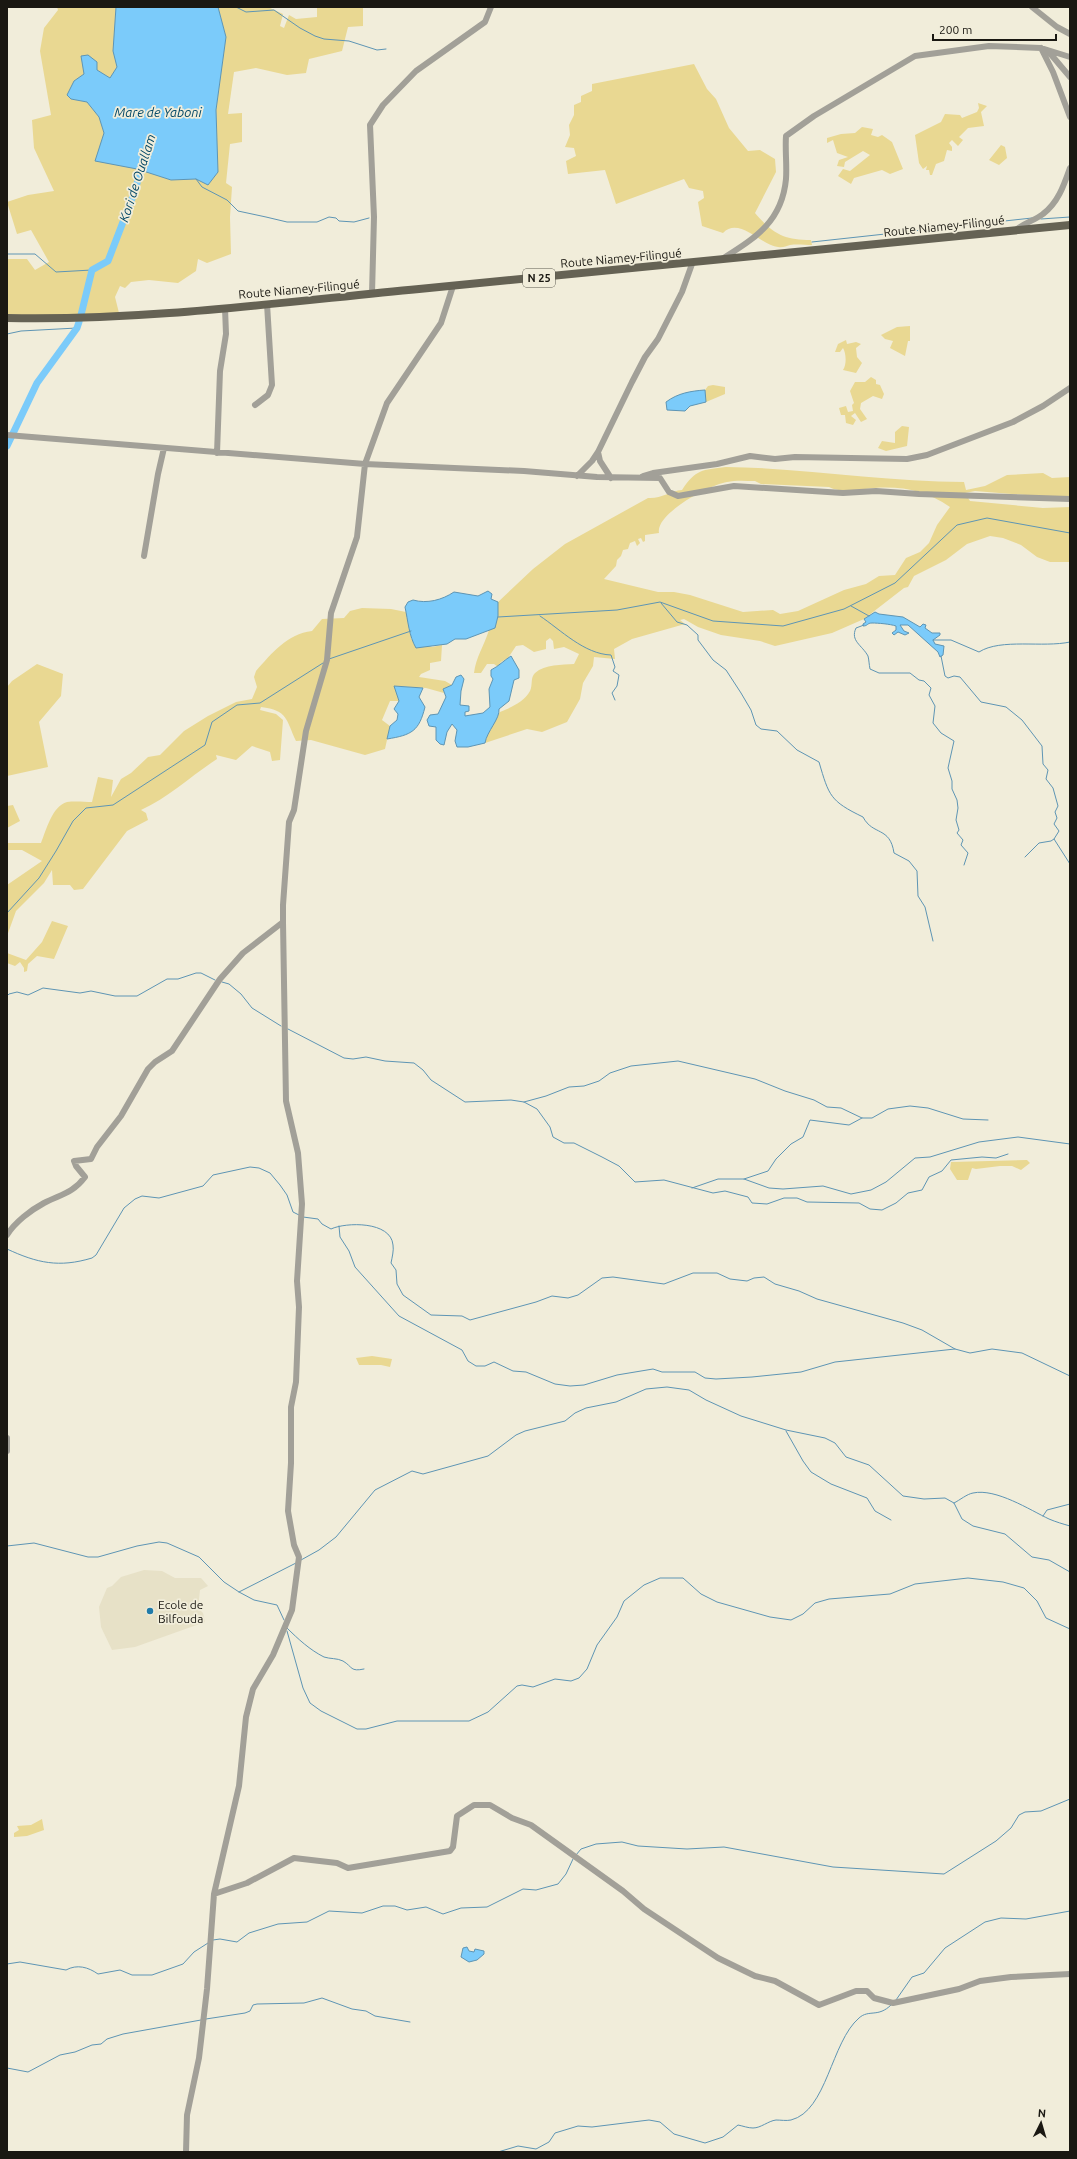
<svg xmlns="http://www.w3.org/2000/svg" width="1077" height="2159" viewBox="0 0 1077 2159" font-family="Ubuntu,sans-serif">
  <rect width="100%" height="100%" fill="#f1edda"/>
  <path fill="#e7e1c7" d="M144,1570l18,1 13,7h26l7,8 -8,4 -2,18 5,5 2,9 -70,25 -23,3 -11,-23 -2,-20 8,-19 5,-2 9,-9z"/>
  <path fill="#e9d892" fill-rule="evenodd" d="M57,7h59l-3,44 4,16 -7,11 -13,-8 -16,-14 4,18 -11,7 -3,18 16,3 12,15 5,16 33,36 34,11 25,-1 12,6 10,-13 -2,-62 10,-73 -8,-30h50l15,7 -3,12 4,2 5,-13 7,4 21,-2v-10h46v19l-15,1 -6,24 -33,8 -3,14 -19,2 -31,-7 -22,4 -6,42 14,-1v29l-12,2 -4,39 6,4 -2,30 1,37 -24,9 -9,-4 -2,12 -18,12 -29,-3 -18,2 -6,6 -5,-2 -5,11 4,16 -90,3 -22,-2v-55h20l8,11 14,-8 -18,-32 -14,4 -10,-32 21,-7 26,-4 -20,-43 -2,-28 19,-5 -11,-64 4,-23 14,-18z
    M694,64l13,25 9,10 13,29 19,23 12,-1 15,9 1,13 -21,41c18,21 29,27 56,27l1,5c-7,0 -15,-1 -22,0 -4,1 -7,3 -12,2 -16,-1 -39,-31 -55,-14l-21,-7 -4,-24 6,-4 -1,-7 -14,-3 -5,-9 -68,25 -11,-34 -37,4 -2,-13 10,-5 -2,-8 -9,-1 5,-12 -1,-10 5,-10v-10l7,-3v-6l11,-5v-7z
    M978,103l9,3 -6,6 3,14 -16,2 -9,9 4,3 -5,6 -6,-6 -3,3 3,4v4l-5,-1 -3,11 -8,3 -4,11h-2l-1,-5h-3l1,-4 -4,3 -4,-6 -4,-28 26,-13 4,-8 15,1 2,3 15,-6 2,-4z
    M862,127l11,2 -2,6 7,2 4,-2 10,7 11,27 -13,5 -8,-4 -28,8 -3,6 -13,-8 5,-7 7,2 20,-16 -7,-4 -18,11 -1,5 -7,-1 2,-6 9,-3 -11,-4 -4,-13 -6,3v-5l14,-4 14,-1z
    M1001,145l4,2 2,11 -8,7 -10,-5z
    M910,326v15h-2l-3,15 -15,-8 3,-7 -8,-2 -4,-4 16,-8z
    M846,340l1,4 9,-2 5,2 -5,4 1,9 5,6 -6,10 -13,-3c4,-6 3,-17 0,-22l-3,4h-5l3,-8z
    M871,377l5,3v4l4,1 4,9 -2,5 -9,-3 -12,7 -1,6 7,10 -6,3 -6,-9 -4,3 5,4 -3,5 -7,-2 -1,-8h-4l-2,-7 7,-2 2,6 5,-1 -1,-6 2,-2 -4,-12 5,-9h10z
    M713,385l12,2v7l-19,8 -1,-12 3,-4z
    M902,426l7,1 -2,19 -21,5 -8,-3 4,-7 13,2v-11z
    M726,467c79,1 158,15 238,15l2,8 19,-4 22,-11 36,-2 9,5 18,-1v19h-32l-63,-5 -10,2 5,8 73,7 27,-1v55h-20l-13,-5 -16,-12 -18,-7 -13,-2 -23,8 -21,16 -32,16 -6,11 -4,1 -40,31 -32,14 -57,13 -15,-5 -39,-6 -23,-8 -14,-8 -4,1 5,4 -53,15 -18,10 1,10 -21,-2 -1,9 -10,17 -3,16 -13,23 -25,10 -15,-3 -42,14 1,-9 14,-22c10,-4 24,-10 30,-21 3,-6 0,-13 5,-18 10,-9 27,-8 39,-9l5,-10 -15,-7 -10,2 -1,-8 -3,-3 -4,3v8l-12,3 -11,-7 -7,1 -8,12 -7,4 -3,5 -4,-3h-7l-6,9h-7c2,-16 10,-27 15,-43l6,-2 3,-12v-14l35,-33 32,-25 83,-46c13,1 22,-7 34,-8 14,-21 20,-20 44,-23zM755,481l6,3 68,3c13,7 31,2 45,1 30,-2 52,3 76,19l-13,18 -8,18 -9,9 -14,6 -11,17 -16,1 -13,8 -22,6 -46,21 -18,3 -7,-4 -30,2 -53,-17 -16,-3h-16l-54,-13 12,-13 1,-6 4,-4 2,-6 5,-1 2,-6 5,-2 2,5 3,-3 -2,-4 3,-1 2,4 2,-1v-6l14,-2c-4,-19 50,-48 68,-51 9,-2 19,-1 28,-1z
    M362,608l29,1 15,3 5,19v8l21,8 10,-2 -1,16 -11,2v7l-9,4 -2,3 26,4 7,4 -9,4 1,4 -18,-5 -31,-2 4,15h-9l-8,19 8,6 -5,23 -20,6 -54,-15 -15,1c-10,-21 -8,-31 -35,-34l-1,3 16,4 7,6 -3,40 -8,1 -2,-9 -18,-6 -16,14 -20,-5 1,4c-25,16 -49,39 -76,51l5,3 2,7 -21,11 -44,58 -9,1 -4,-5h-17l-1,-15 -8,13 -28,28 -9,25v-51l35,-24 -20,-11h-15v-7h34c5,-12 11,-37 26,-41 8,-1 18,0 25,0l6,-25 15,3 -2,17 10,-18 10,-6 17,-16 12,-2 24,-24 24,-15 28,-14 16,-3 5,-12 -3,-10 2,-6c16,-18 31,-37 56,-40l10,-12 22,-1 6,-7z
    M37,664l26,10 -2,22 -22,26 9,45 -41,9v-89l5,-6z
    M13,805l7,16 -13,7v-22z
    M52,921l16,5 -14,33 -17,-3 -9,8 -1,7 -3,1v-4l-4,-6 -5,4 -8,-3v-10l19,7 16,-18z
    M1027,1160l3,3 -9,7 -9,-4h-12l-24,3 -4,-1 -4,12h-11l-7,-11 1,-7z
    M372,1356l20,3 -2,8 -9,-2h-22l-3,-7z
    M42,1819l2,11 -17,6 -13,1v-4l5,-3 -2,-4 14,-1z"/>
  <path fill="#7bcbfa" stroke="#5e95b4" d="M116,7h102l8,30 -10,73 2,62 -10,13 -12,-6 -25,1 -34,-11 -42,-8 9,-28 -5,-16 -12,-15 -16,-3 -4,-4 7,-14 10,-7 -3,-18 7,-1 9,7v8l13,8 7,-11 -4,-16z
    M705,390l1,12 -16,4 -5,5 -18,-1 -1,-8c12,-9 25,-11 39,-12z
    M488,591l4,3 -1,5 7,3v14l-3,12 -29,11h-11l-8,5 -31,4c-7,-12 -8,-27 -11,-41l3,-5 5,-2c14,4 29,0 41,-8l24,4z
    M875,612l4,2 24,3 17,10 3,-3 3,1 -1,3 7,5h8v2l-7,5 2,4 9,2 -1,9 -3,2 -2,-5 -30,-27h-8l4,6 5,2 -4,2 -7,-3 -4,3 -2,-2 4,-3v-4c-6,-2 -18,-3 -24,-3 -5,0 -4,3 -9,3v-2l3,-2 -2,-3z
    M511,656l8,14v8l-5,2 -5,21 -10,8c1,10 -12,22 -14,34l-17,4h-11l-2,-6 2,-11 -5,-6 -5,8 -3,13 -4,-1 -4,-4v-13l-7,-1 -2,-6 3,-5 8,-1 8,-17 -3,-8 9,-4 4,-8 5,-2 3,4 -3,12 -1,14 9,1v5l-4,1v4l18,-3 7,-6 -1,-18 4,-10 -2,-3v-6c8,-4 12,-9 20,-14z
    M394,686l29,2 -4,9 6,10c-6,24 -13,28 -38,32l3,-13 7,-6 1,-6 -4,-5 5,-8z
    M467,1947l2,4 5,1 1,-3 9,2v3l-7,6 -8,2 -8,-5 2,-9z"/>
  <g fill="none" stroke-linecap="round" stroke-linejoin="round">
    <path stroke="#5e95b4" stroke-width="1" d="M236,7l10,5 28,-2 26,18 15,8 9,3 25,2 28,9 9,-1
      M196,179l6,8 25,13 11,11 28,6 21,5h30l12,-5 7,1 3,3 15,1 15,-4
      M1041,219l29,-2
      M812,242l220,-24
      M7,254h28l21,18 36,-2
      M7,334l14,-3 56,-3
      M661,603l16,19 10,3 11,10v5l15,20 13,10 15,23 10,17 5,15 5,4 16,2 20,19 22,12c10,34 11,39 44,55 10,19 27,9 31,36l15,8 8,10 1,25 7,11 8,34
      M851,606l18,10
      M540,616c21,14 44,38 71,39l4,12 -2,4 6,4 -2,11 -5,7 3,7
      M498,617l119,-7 43,-8 53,19 70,5 61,-17 51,-26 62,-58 30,-7 83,15
      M864,625l-8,3c-6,13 6,17 12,28 1,4 1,8 2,13l9,4h31l9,7 5,1 7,7 -2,7 6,11 -2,17 8,10 13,8 -6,27 4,13v8l5,11 1,8 -2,12 3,10 -2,3 6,7 -2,5 7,8 -4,12
      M933,640h18l28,12c22,-14 64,-4 91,-10
      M941,656l4,20 3,2 6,-2 6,1 21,25 25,5 16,13 20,26 1,18 5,6 -2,9 7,9 5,18 -3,6 2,6 -3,6 5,7 -5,8 16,25
      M329,659l82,-28
      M1025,857l14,-14 12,-2 3,-2
      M7,913l32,-35 17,-27 17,-30 13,-13 27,-3 92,-60 7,-23 25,-17 23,-2 63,-40
      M222,982l7,2 12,10 11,14 29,18
      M7,996l2,-2 8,-2 11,3 15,-7 37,5 11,-2 24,5h22l30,-17h11l18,-6h5l14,7
      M288,1029l56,29 9,1 13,-2 19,4 29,2 9,7 8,10 34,22 46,-2 13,2 13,7 13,18 3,10 11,6h10l28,14 17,9 16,16 29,-2 49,13 12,-2 23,6 4,6 15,1 17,-6h13l10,4 52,1 11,6 12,1 14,-7 12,-10 14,-3 7,-13 13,-6 9,-11 31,-3 14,1 12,-4
      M524,1102l22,-6 23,-9 15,-1 15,-5 11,-8 21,-7 47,-5 77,18 30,12 29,9 13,7 14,1 21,10h10l16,-9 22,-3 18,2 35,11 25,1
      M744,1179l24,-8 8,-12 15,-15 12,-7 7,-17 39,5 13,-7
      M692,1188l26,-9h26l25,9 14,1 40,-3 28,8 20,-4 15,-8 29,-24 15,-1 49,-15 39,-5 52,7
      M303,1217l15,2 4,5 9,5c15,-7 60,-8 62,16 1,5 -1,13 -2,18l5,7 1,14 6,11 28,20 31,1 8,4 66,-18 16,-6 16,2 10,-3 24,-17 11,-1 51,7 29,-11h24l13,6 17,2 7,-3 10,-1 11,7 24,7 18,8 86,24 19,7 33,19 15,4 22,-4 30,4 48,23
      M339,1226l1,11 9,14 6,16 44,49 63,34 6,11 8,5h9l9,-4 19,9 13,1 29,12 15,2 14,-1 33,-10 36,-6 9,3h33l10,6 11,1 36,-2 49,-5 34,-10 120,-13
      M7,1249c30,14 52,19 85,9l4,-3 28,-47 11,-9 7,-3 17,2 44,-12 10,-11 37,-8 9,1 11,5 10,12 7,10 6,17 6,3
      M786,1431l17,30 8,11 20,12 36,14 8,13 16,9
      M954,1503c6,-3 13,-9 19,-10 23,-5 57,17 76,26 7,3 14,5 21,7
      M1043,1516l4,-6 23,-6
      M7,1546l27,-3 54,14h10l39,-11 22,-4 8,1 32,14 25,25 15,10 15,8 23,5 7,15
      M301,1560l18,-10 17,-13 39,-47 37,-19 11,3 65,-18 28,-21 9,-4 40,-10 10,-8 11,-5 30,-6 30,-13 21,-2 22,3 17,10 35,16 45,14 39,8 10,5 11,14 23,8 34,31 21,3 21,-1 9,5 8,16 11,7 32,8 27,23 17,3 21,12
      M239,1592l57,-29
      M287,1628c11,11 23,22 37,29 6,2 13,1 19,4 10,6 7,11 21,8
      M287,1631l16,57 7,15 11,8 36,18h9l31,-8h72l19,-9 29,-26 5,-1 11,2 22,-8 16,2 8,-3 8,-9 10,-24 20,-28 7,-16 20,-16 16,-7h23l18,16 16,8 53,15 21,3 12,-6 12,-11 14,-4 61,-5 25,-10 53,-6 35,4 21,6 13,13 9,17 24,11
      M576,1855l5,-6 15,-5 26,-2 16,4 49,3 37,-2 109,20 111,7 52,-33 15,-13 8,-13 6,-3 16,-1 29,-12
      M213,1940l7,-1 17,3 12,-9 29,-9 29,-2 22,-11 33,2 21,-7h12l12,4 19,-3 17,7 18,-6 26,-1 36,-18 13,1 22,-6 8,-10 7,-15
      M7,1964l13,-2 46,8c11,-6 22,-3 32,4l22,-4 12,5h20l31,-11 11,-12 14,-9
      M896,2000l16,-23 12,-4 21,-25 40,-26 16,-4 25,1 44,-8
      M206,2019l39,-6 5,-2 3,-6 4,-1 47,-1 18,-5 30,11 14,2 9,5 35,6
      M7,2068l21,4 32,-17 15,-3 17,-7 9,-1 6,-5 16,-5 78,-14
      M498,2152l20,-6 18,3 13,-7 6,-9 23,-7 14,1 57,-7 11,2 14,12 31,9 18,-6 15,-12c5,1 10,3 15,3 8,0 15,-7 23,-8 5,0 10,1 15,0 36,-9 40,-78 68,-102 10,-9 19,0 32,-13"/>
    <path stroke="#7bcbfa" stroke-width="7" d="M81,315l11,-45 16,-9 25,-65 11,-35
      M7,446l30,-63 40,-55 2,-6"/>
    <path stroke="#a2a098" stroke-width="6" d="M1032,7l25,20 13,7
      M1041,48l12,24 17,45
      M1048,51l22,26
      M1016,230c9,-8 18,-9 27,-16 15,-11 21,-29 27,-46
      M722,259c33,-21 60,-37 64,-80 1,-14 -1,-29 0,-43l28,-20 101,-60 74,-10 52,2 29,9
      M372,294l2,-77 -4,-92 13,-20 33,-34 69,-49 6,-15
      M255,405l13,-10 4,-10 -5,-81
      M7,435l358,29 159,7 73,6 63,1 9,14 9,4 56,-10 109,7 33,-2 43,3 151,5
      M598,452l2,9 11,17
      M217,453l3,-82 6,-37 -1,-26
      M577,476l15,-15 6,-9 34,-70 13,-25 13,-18 24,-47 10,-28
      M643,476l10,-3 64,-9 33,-8 25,3 20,-2 112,2 20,-4 86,-33 30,-16 27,-18
      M144,556l14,-82 6,-26
      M7,1235c8,-13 24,-25 37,-32 18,-9 29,-10 41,-26l-9,-11 -2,-5 17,-2 6,-12 24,-31 27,-47 7,-7 17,-11 48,-72 23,-26 40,-31v-17l6,-83 5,-12 12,-79 21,-71 4,-47 26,-76 8,-73 22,-61 54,-80 12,-37
      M7,1438v13
      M214,1894l33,-11 47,-25 43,5 11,5 102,-17 3,-4 4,-31 17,-11h16l22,13 19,7 92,66 21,18 74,49 37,18 20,5 44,24 37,-14h11l7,7 19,5 66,-14 21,-8 31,-4 59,-3
      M186,2152l1,-37 12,-57 8,-69 7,-95 25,-108 7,-69 7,-28 20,-34 19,-45 7,-53 -5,-12 -6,-34 3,-48v-56l5,-25 3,-75 -2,-26 5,-77 -4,-51 -12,-52 -3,-179"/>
    <path stroke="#656254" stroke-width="8" d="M7,318c138,3 275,-16 412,-29 217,-20 434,-42 651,-64"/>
  </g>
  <circle fill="#207ba9" stroke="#f1edda" stroke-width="1.5" cx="150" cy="1611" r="4"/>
  <g text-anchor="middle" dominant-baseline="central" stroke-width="3.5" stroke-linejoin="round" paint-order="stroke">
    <rect fill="#f1edda" stroke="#5a584e" stroke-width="1" x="523" y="269" width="32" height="18" rx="3"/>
    <g font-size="11" font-weight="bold" fill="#1a1812">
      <text x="539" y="278">N 25</text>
    </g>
    <g font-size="12" fill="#1a1812" stroke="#f1edda">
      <text transform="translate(944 226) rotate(-6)">Route Niamey-Filingué</text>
      <text transform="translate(621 258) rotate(-5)">Route Niamey-Filingué</text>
      <text transform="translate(299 289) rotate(-5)">Route Niamey-Filingué</text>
    </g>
    <g font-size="12" fill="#1a1812" stroke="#f1edda" text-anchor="start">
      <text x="158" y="1604">Ecole de<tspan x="158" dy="14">Bilfouda</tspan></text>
    </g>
    <g font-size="13" font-style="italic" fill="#024766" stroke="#f1edda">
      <text x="158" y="112">Mare de Yaboni</text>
      <text transform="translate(137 178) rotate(-72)">Kori de Ouallam</text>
    </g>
  </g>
  <rect width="1077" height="2159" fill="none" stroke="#1a1812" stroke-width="16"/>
  <g transform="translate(1041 2123) rotate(5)" stroke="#f1edda" stroke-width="3" paint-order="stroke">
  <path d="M0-3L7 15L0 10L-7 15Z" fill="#1a1812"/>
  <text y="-6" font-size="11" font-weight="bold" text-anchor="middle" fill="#1a1812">N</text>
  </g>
  <path d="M933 34v6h123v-6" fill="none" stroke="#1a1812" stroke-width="2"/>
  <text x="939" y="34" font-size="12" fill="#1a1812" stroke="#f1edda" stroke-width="3" paint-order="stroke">200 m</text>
</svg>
